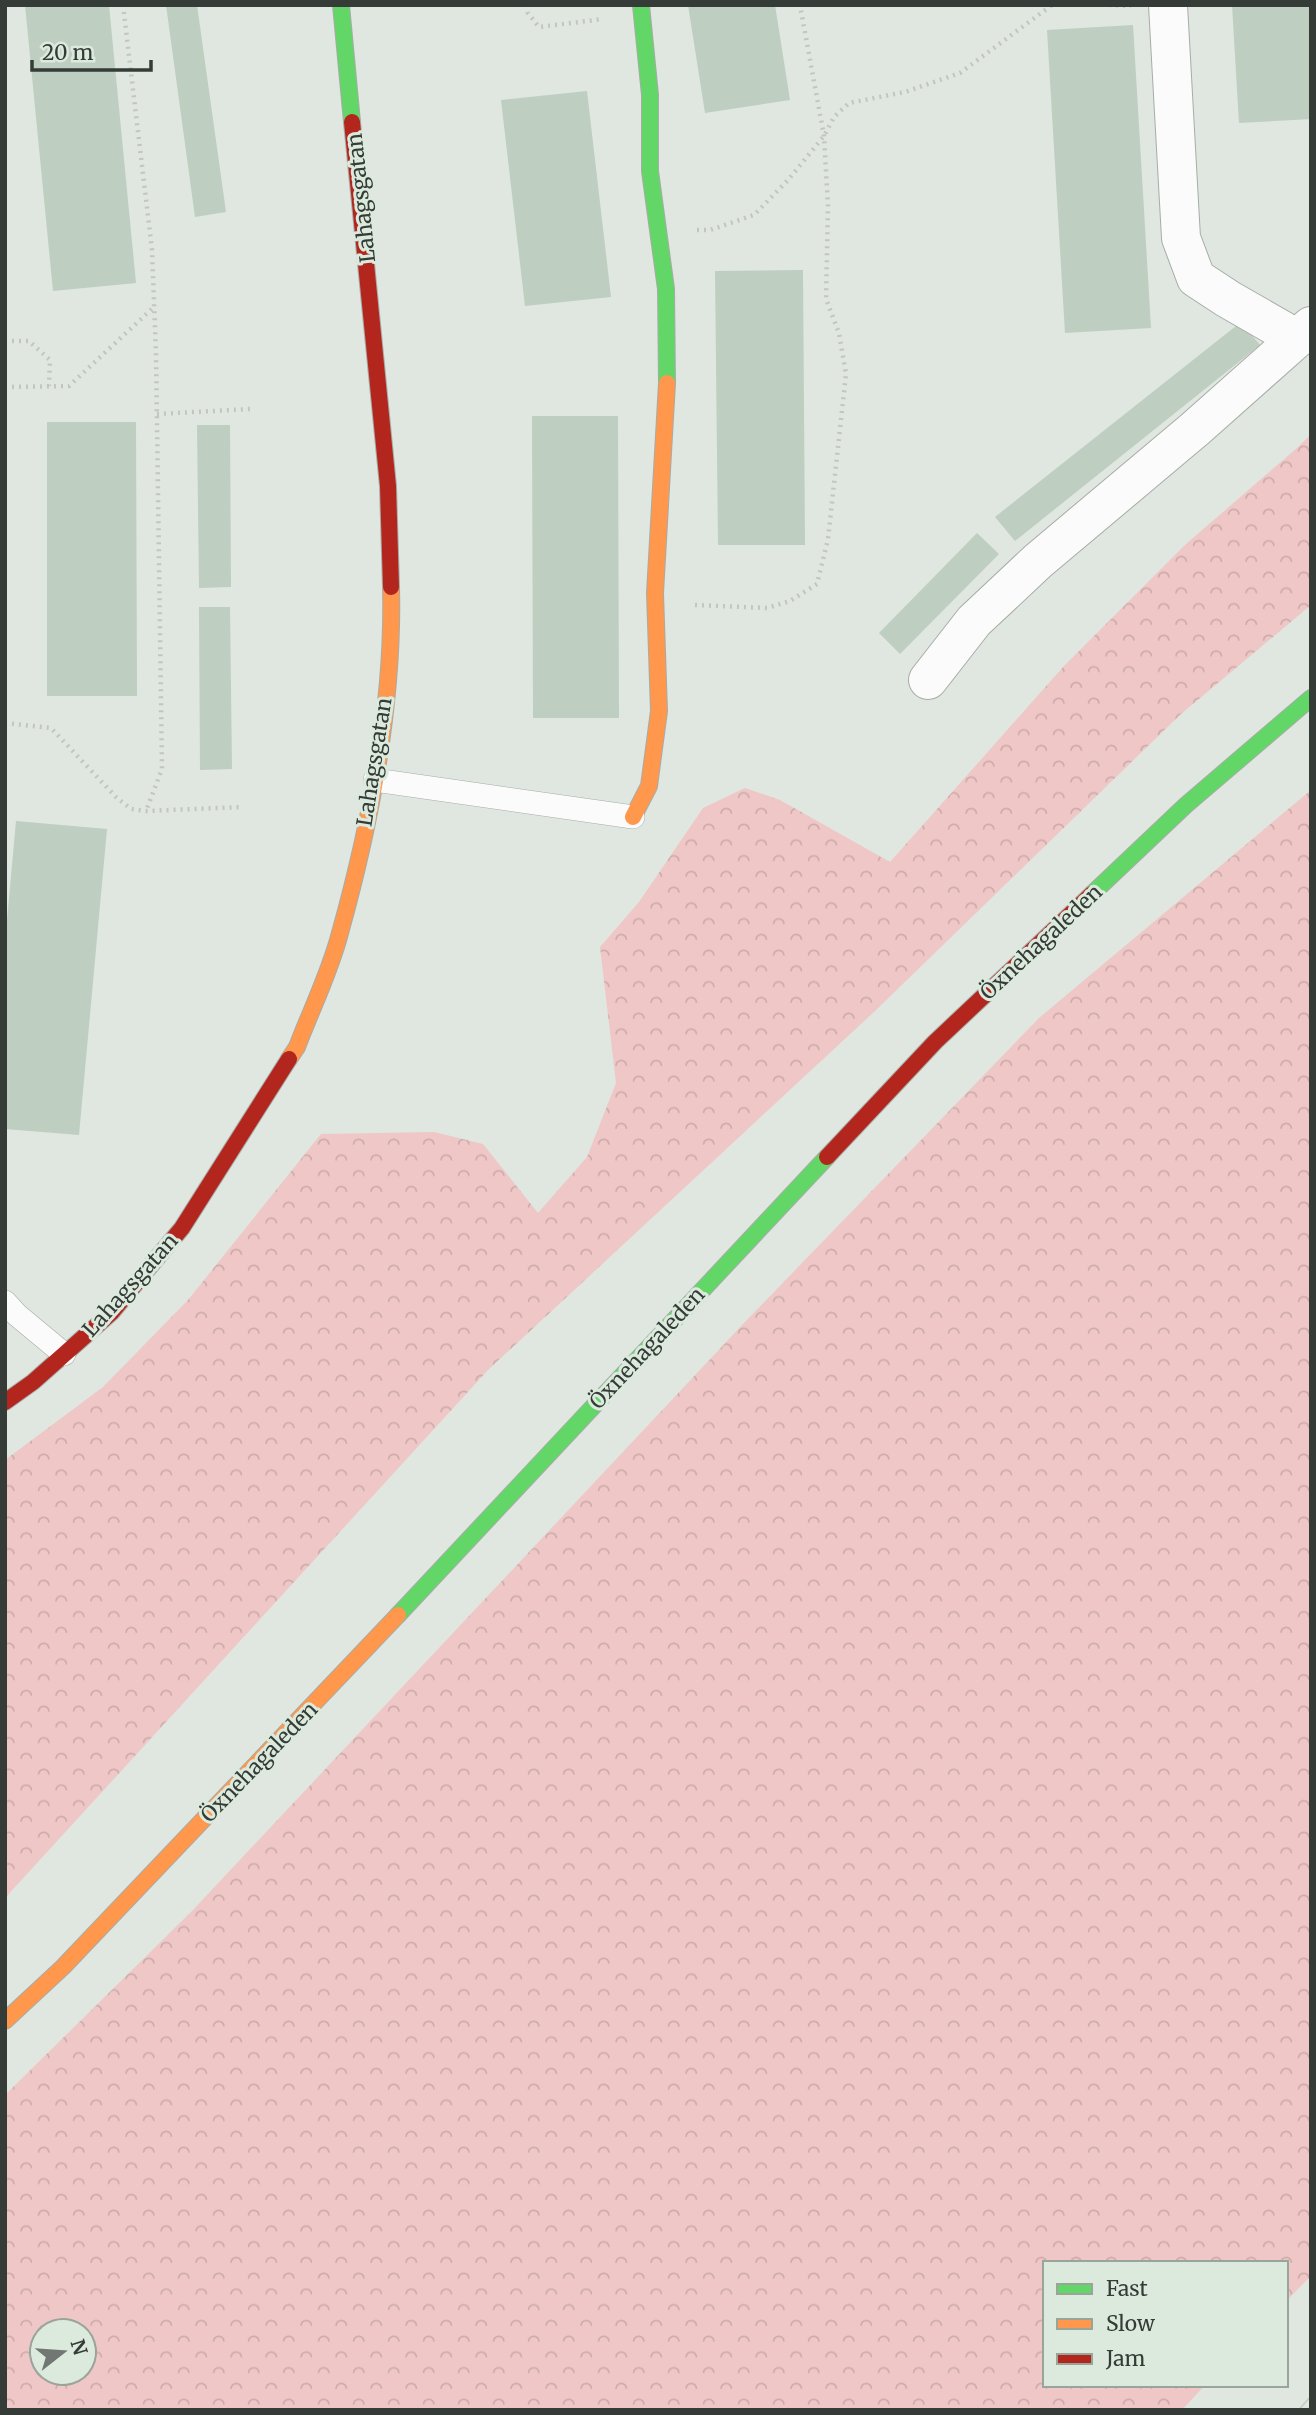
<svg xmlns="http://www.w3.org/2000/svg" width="1316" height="2415" viewBox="0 0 1316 2415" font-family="Merriweather,serif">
  <defs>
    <pattern id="forest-crowns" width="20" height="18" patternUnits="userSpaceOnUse" patternTransform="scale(1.75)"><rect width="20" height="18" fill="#efc7c6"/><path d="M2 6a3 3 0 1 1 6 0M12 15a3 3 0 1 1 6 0" fill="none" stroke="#ceacab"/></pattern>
  </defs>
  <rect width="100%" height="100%" fill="#e0e6e0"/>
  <path fill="url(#forest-crowns)" fill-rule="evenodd" d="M1311,434v171l-130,109 -306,297 -387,359 -483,528v-438l98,-73 85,-87 133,-166 113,-2 49,12 55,69 49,-56 29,-74 -16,-136 39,-45 64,-94 42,-20 35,12 110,62 174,-196 122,-122 111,-96z
    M1311,790v1486l-25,25v-38h-241v122h160l-23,25h-1177v-315l187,-184 552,-588 295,-305zM42,2331h42v42h-42z"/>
  <path fill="#becec1" d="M25,5h84l27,278 -83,8z
    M166,5h31l29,207 -31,5z
    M688,5h87l15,95 -85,13z
    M1232,5h79v114l-72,4z
    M1133,25l18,303 -86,5 -18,-303z
    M587,91l24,206 -86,9 -24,-206z
    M803,270l2,275h-87l-3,-274z
    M1241,322l19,23 -245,196 -20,-24z
    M532,416h86l1,302h-86z
    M47,422h89l1,274h-90z
    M197,425h33l1,162 -32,1z
    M977,533l22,21 -99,100 -21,-21z
    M199,607h31l2,162 -32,1z
    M16,821l91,8 -28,306 -74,-6v-187z"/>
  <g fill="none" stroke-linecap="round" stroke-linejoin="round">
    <g stroke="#a7aca7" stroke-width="24">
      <path id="lane" d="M375,780l258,37
        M5,1302l12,13 47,39"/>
    </g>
    <g stroke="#a7aca7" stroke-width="40">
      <path id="street" d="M1168,5l13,233 15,40 32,21 68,39
        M928,680l46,-59 64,-60 157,-132 116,-103"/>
    </g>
    <g stroke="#a7aca7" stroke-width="18">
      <path id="fast" d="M341,5l11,117
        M641,5l9,90v76l16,118 1,94
        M1092,894l94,-89 125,-107
        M398,1615l429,-458"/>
    </g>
    <g stroke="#a7aca7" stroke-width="18">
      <path id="slow" d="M633,817l16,-31 10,-75 -4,-118 12,-210
        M289,1059l8,-12c14,-37 33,-75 43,-114 31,-111 54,-231 51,-346
        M5,2021l58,-54 335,-352"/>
    </g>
    <g stroke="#a7aca7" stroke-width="18">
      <path id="jam" d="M352,122l36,364 3,101
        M827,1157l108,-115 157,-148
        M5,1402l28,-20 79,-70 70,-84 107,-169"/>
    </g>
    <path stroke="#c3c5c3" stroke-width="4.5" stroke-dasharray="2 5" stroke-linecap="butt" d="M123,5l29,245 4,103 6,416 -16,42
      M527,5l1,8 11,14 64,-8
      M1109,5l22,1
      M697,230h13l44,-15 34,-35 36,-44 10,-19 15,-14 56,-11 55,-19 92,-68
      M5,341h24l21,19 -1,26
      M5,387l64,-1 85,-79
      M157,414l93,-5
      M695,605l72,3 23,-7 27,-17 11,-45 18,-165 -7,-41 -13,-34 2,-93 -4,-70 -24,-131
      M5,723l46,5 65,69 15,12 15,2 96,-4"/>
    <use href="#lane" stroke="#fafbfa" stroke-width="23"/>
    <use href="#street" stroke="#fafbfa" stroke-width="38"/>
    <use href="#fast" stroke="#63d668" stroke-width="16"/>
    <use href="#slow" stroke="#ff974d" stroke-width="16"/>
    <use href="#jam" stroke="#b3261e" stroke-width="16"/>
    <g stroke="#c7c9c7" stroke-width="8">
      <path id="rail" d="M1303,2410l8,-9"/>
    </g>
    <use href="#rail" stroke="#dceade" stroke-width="5" stroke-dasharray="16" stroke-linecap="butt"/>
  </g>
  <g text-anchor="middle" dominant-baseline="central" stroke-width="6" stroke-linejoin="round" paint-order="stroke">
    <g font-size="21" fill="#353b36" stroke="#dceade">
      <text transform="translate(361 198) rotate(-96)">Lahagsgatan</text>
      <text transform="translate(374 762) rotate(-81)">Lahagsgatan</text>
      <text transform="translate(1041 942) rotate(-43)">Öxnehagaleden</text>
      <text transform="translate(130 1285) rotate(-48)">Lahagsgatan</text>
      <text transform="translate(647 1348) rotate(-47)">Öxnehagaleden</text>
      <text transform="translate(259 1762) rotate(-46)">Öxnehagaleden</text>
    </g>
  </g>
  <rect width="1316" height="2415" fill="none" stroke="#353b36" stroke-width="14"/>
  <rect x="1043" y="2261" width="245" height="126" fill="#dceade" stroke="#99a49b" stroke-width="2"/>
  <rect x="1057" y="2284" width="35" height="10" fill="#63d668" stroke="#99a49b" stroke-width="2"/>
  <text x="1106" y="2296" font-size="21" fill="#353b36">Fast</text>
  <rect x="1057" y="2319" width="35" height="10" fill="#ff974d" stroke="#99a49b" stroke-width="2"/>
  <text x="1106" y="2331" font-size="21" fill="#353b36">Slow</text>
  <rect x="1057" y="2354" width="35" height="10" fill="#b3261e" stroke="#99a49b" stroke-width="2"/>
  <text x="1106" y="2366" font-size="21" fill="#353b36">Jam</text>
  <g transform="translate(63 2352) rotate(73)"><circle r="33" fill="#dceade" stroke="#99a49b" stroke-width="2"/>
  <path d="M0-5L12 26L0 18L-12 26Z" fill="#717772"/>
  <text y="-10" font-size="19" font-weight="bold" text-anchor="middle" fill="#353b36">N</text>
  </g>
  <path d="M32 60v10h119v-10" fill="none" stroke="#353b36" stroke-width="3.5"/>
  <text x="42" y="60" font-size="21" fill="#353b36" stroke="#dceade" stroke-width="5" paint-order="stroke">20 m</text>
</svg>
